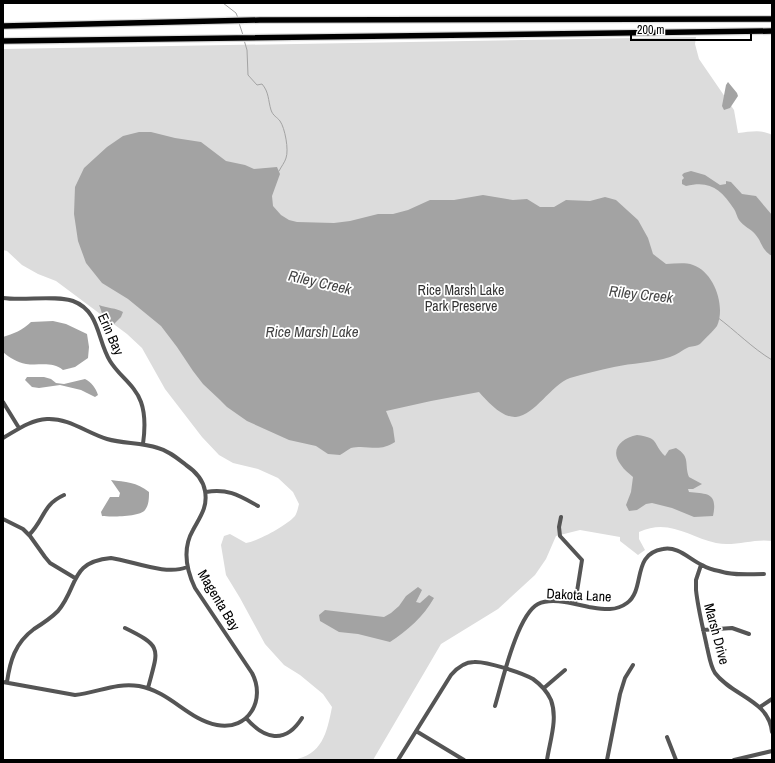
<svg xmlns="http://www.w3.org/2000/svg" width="775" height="763" viewBox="0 0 775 763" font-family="'Archivo Narrow',sans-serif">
  <rect width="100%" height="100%" fill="#fff"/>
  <path fill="#dcdcdc" d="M696,37l-1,7 4,15 35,51 4,23c12,-1 24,-4 34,2v406c-18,-3 -37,6 -56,2 -27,-6 -47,-25 -77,-11v7l6,11 -7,5 -18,-14v-4l-40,-7 -24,6 -10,23 -11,16 -37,34 -57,35 -68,116h-80c29,-5 34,-27 39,-53l-9,-13 -23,-19 -16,-10 -19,-21 -25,-46 -14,-23 -5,-30 3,-9 6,-2 16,9c12,-2 40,-17 49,-27 2,-3 3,-8 4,-12l-6,-12 -15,-14 -20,-9 -25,-6 -14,-8 -17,-18 -37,-48 -23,-41 -15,-14 -71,-53 -18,-7 -16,-9 -15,-14 -4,-1v-201z"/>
  <path fill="#a3a3a3" d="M728,82l9,11 1,3 -8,12 -6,2 -2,-4 4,-21z
    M139,132h12l24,6 26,4 25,19 19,4 9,4 23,-2 3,7 -8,22 1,10 8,9 8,5 8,2 37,1 16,-2 28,-7h15l15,-4 22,-10h24l29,-5 30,5 14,-1 13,8h14l12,-7 24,1 15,-4 11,3 22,20 10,18 5,16 13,10c9,0 18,-2 27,1 21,7 33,41 24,61 -3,4 -13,14 -17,18 -3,2 -7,2 -11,3 -7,3 -12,8 -19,10 -18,6 -38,6 -56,10 -15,3 -30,7 -44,11 -19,7 -35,37 -54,39 -14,1 -28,-15 -37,-25l-48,9 -45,10 7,17 2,14c-16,11 -28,2 -44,6 -4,2 -7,5 -11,7l-12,-1 -12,-8 -27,-6 -42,-19 -20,-14 -7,-7 -17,-16 -10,-13 -16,-24 -16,-21 -33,-27 -26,-16 -16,-20 -8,-22 -4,-27 1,-27 9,-19 23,-21 16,-11z
    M691,171l14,4 15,10 6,-1v-3l5,1 11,12 14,2 16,19v41c-12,-8 -9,-13 -17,-22 -4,-5 -12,-8 -16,-14 -2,-3 -3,-8 -5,-11 -13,-20 -24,-29 -48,-23l-4,-2v-4l2,-2 -2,-3 2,-2z
    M99,305c7,3 18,3 24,7l-2,5 -8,8h-5c-5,-4 -6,-14 -9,-20z
    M53,321l13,3 21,10 2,13 -1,11 -13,9 -12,3c-11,-9 -24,-4 -37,-6 -9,-2 -16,-6 -23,-12v-15c10,-3 20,-7 28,-15z
    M27,377h17l7,2 5,4 8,1 21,-5c6,3 11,9 13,16l-3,2 -14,-7 -21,-5 -21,3 -7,-1 -7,-7z
    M637,435c23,3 15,8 28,21l4,-6 7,-2c15,9 8,16 13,29l13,7 -9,5h-5l1,3c18,2 29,0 24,24l-19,1 -22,-9 -20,-5 -6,1 -9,6 -8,1 -3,-6 5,-13 2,-15c-4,-4 -9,-7 -12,-12 -12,-15 0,-27 16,-30z
    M111,480c14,2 26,2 38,12 0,6 0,13 -4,18 -5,7 -35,7 -43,6l-1,-4 9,-15h9l1,-4z
    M418,587l4,3 -6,12 4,1 9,-8 5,3c-10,18 -27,33 -44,44l-32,-8 -19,-2 -19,-11 -1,-6 6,-5 59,7 7,-4 8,-7 7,-10z"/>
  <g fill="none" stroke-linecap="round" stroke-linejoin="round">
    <path stroke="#a3a3a3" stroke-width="1" d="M223,3l13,10 2,5
      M239,23l4,12
      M244,40l3,10 1,25 9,10 5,-1c7,8 6,16 9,26 2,6 6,7 9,11 5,7 9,29 6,37 -1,4 -5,9 -7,13
      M717,317c19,14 35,31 55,43"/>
    <g stroke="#dbdbdb" stroke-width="8">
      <path id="highway" d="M3,26l257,-6 512,-1
        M3,41l769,-10"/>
    </g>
    <path stroke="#555" stroke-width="4" d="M3,298c20,3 53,-3 70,3 27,10 24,39 37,60 9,15 25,24 31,41 5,14 4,28 2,42
      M3,402l16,26
      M3,438c14,-8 27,-18 44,-19 22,-1 40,14 60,20 17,5 34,3 51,9 11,3 19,10 28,17 9,6 17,14 19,26 3,16 -5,26 -12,39 -11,19 -7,39 2,58l57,85c14,26 -3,58 -35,52 -30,-6 -46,-33 -78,-39 -23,-4 -42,7 -64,9l-72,-13
      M206,492c22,-4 34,4 52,14
      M561,517l-2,10 1,9 22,24 -7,44
      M3,519l20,10 7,7 15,21 5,6 25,15
      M29,535c16,-16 13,-30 35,-40
      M701,565l-5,15v10c2,19 7,38 11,57 2,8 3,18 8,26 17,23 54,27 57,59
      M125,628c39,19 33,21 23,60
      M703,630l29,-2 17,6
      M7,682c3,-21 8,-39 27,-53 8,-5 17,-11 24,-18 21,-25 11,-49 53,-53 22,3 55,18 76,9
      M544,688l21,-18
      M495,706c7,-23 22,-91 43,-102 14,-7 36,0 51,3 13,2 26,5 38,-4 19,-14 4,-49 36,-54 15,-3 26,10 39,16 5,3 11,5 17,6 15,5 30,3 45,3
      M760,707l12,-8
      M246,718c18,21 39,27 56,0
      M416,731l48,29
      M667,737l9,23
      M398,760l53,-85c6,-7 14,-13 23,-13 12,-1 49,11 59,17 7,5 14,12 18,21 7,19 -1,40 -4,60
      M607,760l13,-66 5,-16 8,-13
      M734,760l38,-9"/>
    <use href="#highway" stroke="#000" stroke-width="5.5"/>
  </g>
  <g text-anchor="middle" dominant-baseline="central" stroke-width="3.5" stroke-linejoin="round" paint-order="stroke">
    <g font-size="14" fill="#333" stroke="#fff">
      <text x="461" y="290">Rice Marsh Lake<tspan x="461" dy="16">Park Preserve</tspan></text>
    </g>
    <g font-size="14" fill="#000" stroke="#fff">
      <text transform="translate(111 334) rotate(66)">Erin Bay</text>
      <text transform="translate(579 595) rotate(3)">Dakota Lane</text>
      <text transform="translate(219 600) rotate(59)">Magenta Bay</text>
      <text transform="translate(717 634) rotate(75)">Marsh Drive</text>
    </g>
    <g font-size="15" font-style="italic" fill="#444" stroke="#fff">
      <text transform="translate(320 282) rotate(13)">Riley Creek</text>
      <text transform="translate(641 294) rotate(6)">Riley Creek</text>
      <text x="312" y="331">Rice Marsh Lake</text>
    </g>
  </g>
  <rect width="775" height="763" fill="none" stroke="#000000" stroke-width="8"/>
  <path d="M631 34v6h120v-6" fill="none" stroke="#000000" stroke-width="2"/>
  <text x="637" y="34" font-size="12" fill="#000000" stroke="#ffffff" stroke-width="3" paint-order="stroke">200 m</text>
</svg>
